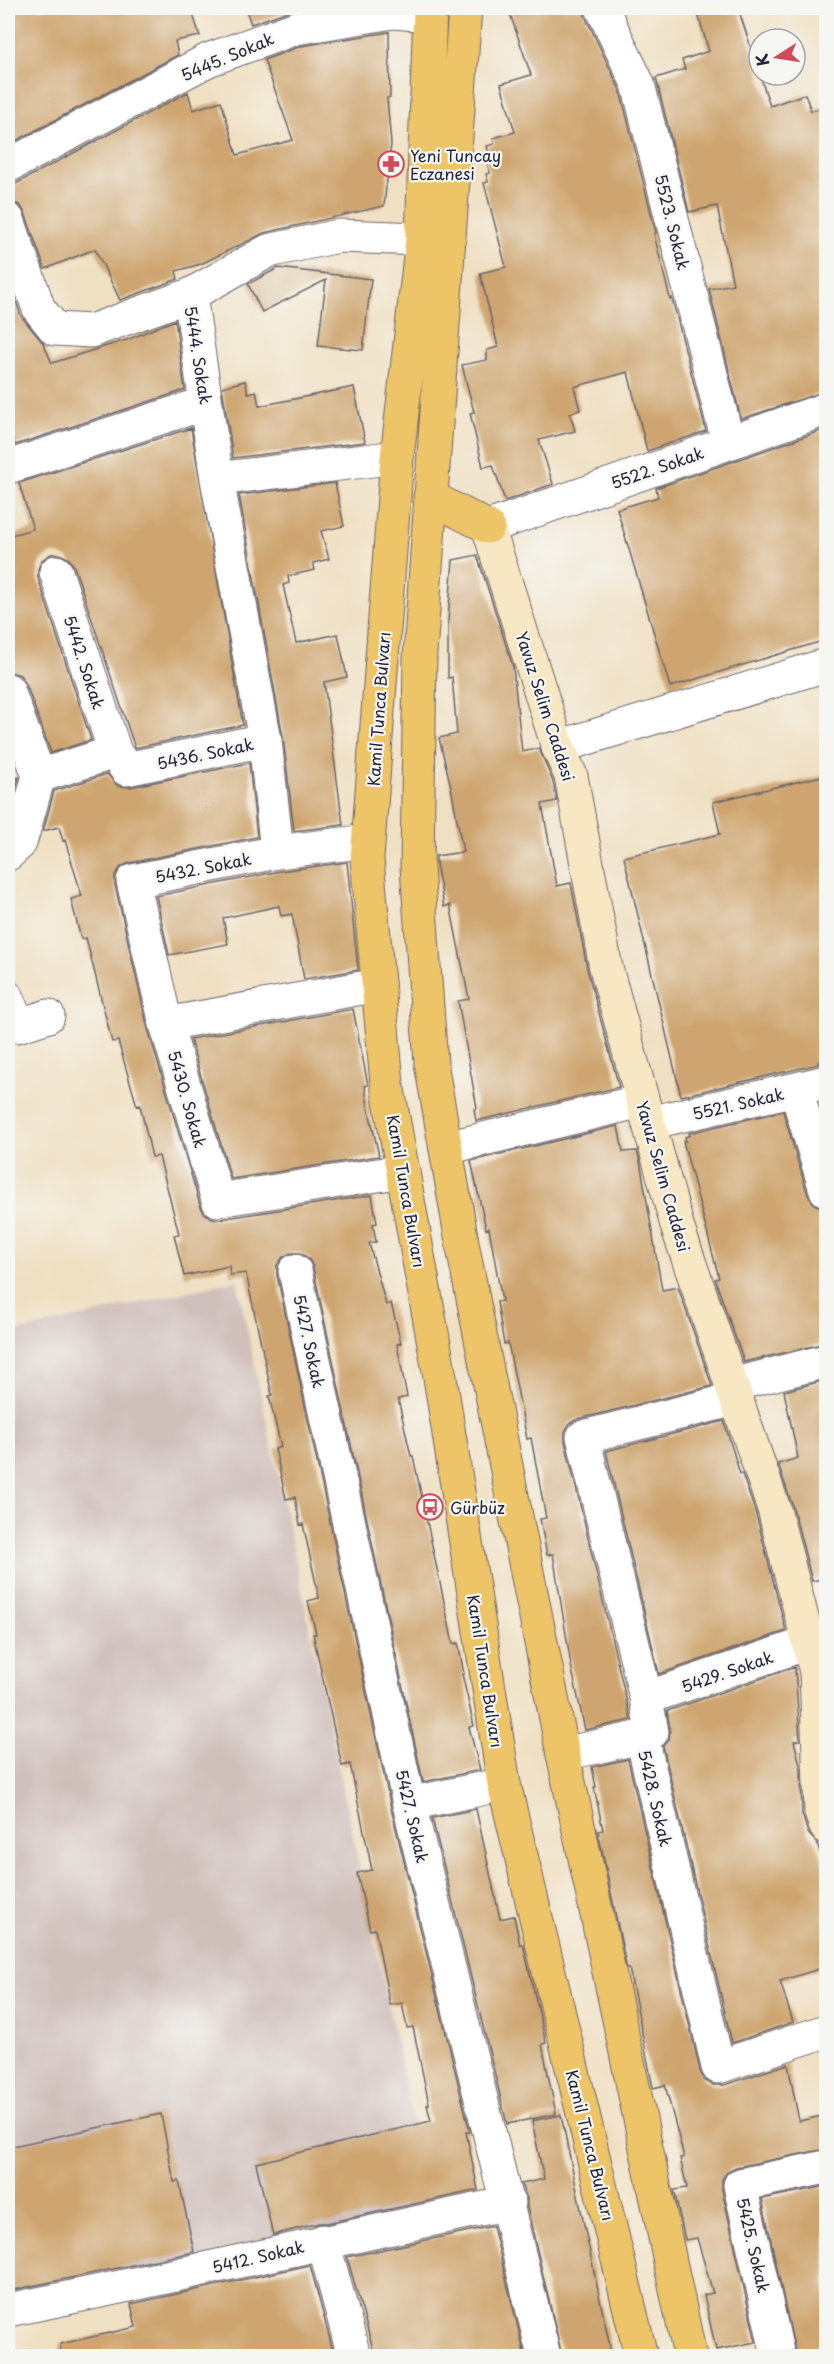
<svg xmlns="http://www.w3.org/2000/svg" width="834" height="2364" viewBox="0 0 834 2364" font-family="'Playpen Sans',sans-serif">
  <rect width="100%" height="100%" fill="#f6f6f2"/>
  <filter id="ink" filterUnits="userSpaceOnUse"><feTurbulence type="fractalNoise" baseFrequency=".0167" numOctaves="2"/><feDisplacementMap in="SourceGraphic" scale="12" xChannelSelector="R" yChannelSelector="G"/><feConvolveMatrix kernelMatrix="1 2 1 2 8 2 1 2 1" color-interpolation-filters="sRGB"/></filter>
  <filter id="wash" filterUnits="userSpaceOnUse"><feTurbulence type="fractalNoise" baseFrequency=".008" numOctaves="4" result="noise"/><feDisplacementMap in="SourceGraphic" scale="24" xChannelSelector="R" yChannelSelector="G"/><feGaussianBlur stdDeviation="1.35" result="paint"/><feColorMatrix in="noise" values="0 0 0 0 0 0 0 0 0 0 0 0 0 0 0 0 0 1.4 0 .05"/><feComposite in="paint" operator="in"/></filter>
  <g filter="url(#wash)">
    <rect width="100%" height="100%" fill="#f0e0c3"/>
    <path fill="#d0c0bc" d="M237,1280l195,934 -424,89v-969z"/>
    <g id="blocks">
      <path fill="#cea570" d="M8,8h183l9,28 -25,5 3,14 -170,90z
        M245,8h48l1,1 -43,15z
        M508,8h75l2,8 35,74 36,143 -2,1 16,65 2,-1 34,133 -59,20 -19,-79 -54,15 6,23 -10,3 5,18 -36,9 14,44 -48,17 -12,-36 -10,2 -13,-54 4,-1 -12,-47 25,-5v-10l11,-3 -18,-74 26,-6 -22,-84 4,-1 -2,-8 4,-1 -4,-13 4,-1 -3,-13 7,-2 -1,-6 22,-6 -14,-48 30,-9z
        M696,8h42l32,98 35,-12 6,17 15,-5v285l-85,28 -32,-130 24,-5 -16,-78 -28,6 -33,-134 29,-9 -3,-9 27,-9z
        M389,32l1,65 -3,1 4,46 -7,62 -120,27 -63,31 -25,7 2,8 -58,21 -25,-51 -50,20 -20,-56 -5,-8 -12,-3v-17l9,-2 171,-91 5,18 28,-9 16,54 56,-15 -29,-80 37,-14z
        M278,268l93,11 -8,71 -45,-4 8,-66 -64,32 -14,-28z
        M8,276l13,40 22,27 9,20 77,-24 46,-19 10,70 -170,55 -7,-19z
        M245,381l3,12 8,-2 3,15 95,-19 11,55 -132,16 -11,-71z
        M191,428l52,297 -108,23 -61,-182 -6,-8 -9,-4h-8l-9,6 -4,9v9l53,162 -40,13 -25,-69 -6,-9 -10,-3 -2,-10v-126l25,-7 -14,-46z
        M826,429v211l-156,47 -53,-178 41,-12 -2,-9z
        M335,483l9,43 -23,5 8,28 -16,4 2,7 -27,6 1,7 -6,2 13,58 42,-9 9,43 -23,5 19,143 -49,6 -11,-94 -44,-242z
        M477,555l36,112 9,85 17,-4 14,34 4,19 -15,3 15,82 14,-3 17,90 31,114 -143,34 -2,-12 3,-1 -19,-107 11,-2 -19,-94 -6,2 -8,-44v-7l27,-4 -12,-65 -12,-49 18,-4 -5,-57 -4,1v-58l5,-60z
        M249,763l8,74 -128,26 -8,4 -6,8v10l33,144 52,176 4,8 8,5 9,1 151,-24 5,28 -4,1 3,18 -7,1 17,62 5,-2 10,40 -4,1 10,53 -9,2 13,57h2l40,188 5,-1 6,31h-2l12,52 -5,1 11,43 -57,12 -110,-515 -4,-8 -8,-6h-10l-8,4 -6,8v10l114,533 79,324h-4l12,58 -151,33h-8l-46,12 -17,-72 175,-42 -4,-16 2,-1 -16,-77 -6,1 -5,-25 -12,2 -15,-76 -5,1 -13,-57 15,-3 -22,-106 -8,2 -29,-132h3l-8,-33 11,-3 -16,-74 -3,1 -5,-28 -9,2 -11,-50 6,-2 -12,-51 3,-1 -26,-122 -16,2 -1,-9 -45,10 -10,-41 5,-1 -20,-78 -7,1 -12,-52 -3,1 -19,-65 -6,1 -26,-104 -5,1 -10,-40 11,-3 -17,-56 -2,1 -4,-14 -16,4 11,-40 53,-17 11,12 12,1z
        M826,775v285l-8,2 1,2 -138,32 -57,-239 96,-23 -7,-32z
        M19,777l-11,41v-38z
        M347,862l11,108 -54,9 -12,-65 -11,2 -2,-10 -56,12 5,26 -59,11 -13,-59 124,-25z
        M353,1009l15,76 -3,1 3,20 11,50 -148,23 -41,-140z
        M783,1111l25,84 6,9 12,6v133l-82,19 -29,-83 4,-1 -36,-137h3l-1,-4 5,-2 -1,-2z
        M618,1126l5,26 14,-1 3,10 22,129 16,-3 34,99 -134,33 -8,4 -5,8v10l66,279 -46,10 -14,-65 -18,-111 -6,1 -7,-36 6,-1 -15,-80 -4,1 -19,-96 -4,1 -7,-42 5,-1 -13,-73 -3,1 -15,-68z
        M826,1380v198l-14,3 -20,-77 -14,-40 20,-6 -14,-67z
        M724,1421l16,53h2l14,40 30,117 -127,43 -53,-223z
        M795,1667l5,73 -6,1 7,28 1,45 6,19 9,10 9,28v96l-46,14 13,41 -61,21 -69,-297 6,-6 1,-11 -3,-18z
        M628,1759l72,312 4,9 9,5h11l64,-21 11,57 27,-6v34l-90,18 -8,4 -6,8v10l34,153 -40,8 -12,-55 9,-2 -16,-55 -12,2 -11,-50 13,-2 -7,-30 4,-1 -19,-72 -12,3 -24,-120 -2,1 -29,-138 5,-1 -9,-43h2l-4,-20z
        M476,1809l24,110 14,-3 6,29 3,-1 23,99 -4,1 14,70 -49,10 -75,-306z
        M161,2114l13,68 5,-1 15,71 -186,39v-144z
        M561,2115l25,119 26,122h-50l-35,-149v-8l-6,-15 23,-5 -12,-58z
        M826,2186v170h-30l-34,-157z
        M493,2226l32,130h-150l-28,-99z
        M310,2265l24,90 -8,1h-265l-1,-12 76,-17 -5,-23z"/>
    </g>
  </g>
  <g filter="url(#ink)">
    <use href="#blocks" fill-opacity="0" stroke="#6a646b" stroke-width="1.5"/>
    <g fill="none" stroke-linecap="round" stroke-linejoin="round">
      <g stroke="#6a646b" stroke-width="35">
        <path id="street" d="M602,8l36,76 90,358
          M8,166l200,-106 88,-32 97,-16 37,3
          M8,220l31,89 16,20 36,2 99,-36
          M8,467l198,-64
          M217,479l180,-22
          M488,527l338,-118
          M56,572l59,180
          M8,690l31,86
          M265,740l-48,-261 -27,-184 78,-44 71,-15 83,3
          M558,747l268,-82
          M8,854l12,-11 19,-67 76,-24 11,17 139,-29 12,112 91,-11
          M378,985l-212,39 52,176 185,-29
          M8,998l9,28 31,-10
          M166,1024l-33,-143 144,-29
          M796,1090l30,100
          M649,1123l177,-41
          M446,1148l196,-47
          M295,1271l114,533 135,552
          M731,1385l95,-24
          M736,1399l-153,38 63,261 6,34 -10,5 76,330 108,-36
          M646,1698l162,-55
          M563,1754l79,-17
          M409,1804l95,-20
          M323,2241l31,115
          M8,2310c167,-33 333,-72 501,-107
          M778,2356l-38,-171 86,-18"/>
      </g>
      <g stroke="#6a646b" stroke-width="35">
        <path id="secondary" d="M488,527l70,220 13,29 35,192 72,261 96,280 42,163 5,141 5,14"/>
      </g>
      <g stroke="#6a646b" stroke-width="35">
        <path id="primary" d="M430,8l-8,231 -25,218 -30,402 20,225 53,293 64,407 137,572
          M465,8l-45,646 -3,213 14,196 32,185 100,506 127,602
          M430,497l58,30"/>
      </g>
      <use href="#street" stroke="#fff" stroke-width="33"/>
      <use href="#secondary" stroke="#f8e7c3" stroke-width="33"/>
      <use href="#primary" stroke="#eec469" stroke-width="33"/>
    </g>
  </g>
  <defs>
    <g id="pharmacy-ring" transform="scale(1.35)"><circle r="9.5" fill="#f6f6f2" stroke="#d1495b" stroke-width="1.5"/><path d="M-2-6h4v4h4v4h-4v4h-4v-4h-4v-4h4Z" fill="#d1495b"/></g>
    <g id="bus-ring" transform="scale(1.35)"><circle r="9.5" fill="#f6f6f2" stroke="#d1495b" stroke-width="1.5"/><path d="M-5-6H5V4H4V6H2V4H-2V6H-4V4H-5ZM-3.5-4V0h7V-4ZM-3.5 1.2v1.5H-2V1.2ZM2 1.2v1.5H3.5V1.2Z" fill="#d1495b"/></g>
  </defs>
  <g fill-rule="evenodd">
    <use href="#pharmacy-ring" x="391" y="164"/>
    <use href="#bus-ring" x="430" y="1507"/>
  </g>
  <g text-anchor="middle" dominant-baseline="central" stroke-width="4.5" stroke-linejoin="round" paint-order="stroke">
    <g font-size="16" fill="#22223b" stroke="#f6f6f2">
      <text transform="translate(227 56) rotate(-23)">5445. Sokak</text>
      <text transform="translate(673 222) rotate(76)">5523. Sokak</text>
      <text transform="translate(199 355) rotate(81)">5444. Sokak</text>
      <text transform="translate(657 467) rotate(-19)">5522. Sokak</text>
      <text transform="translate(85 662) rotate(72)">5442. Sokak</text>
      <text transform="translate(546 706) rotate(72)">Yavuz Selim Caddesi</text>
      <text transform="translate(378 709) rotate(-86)">Kamil Tunca Bulvarı</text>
      <text transform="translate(205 753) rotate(-12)">5436. Sokak</text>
      <text transform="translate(203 867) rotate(-11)">5432. Sokak</text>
      <text transform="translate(188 1099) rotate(74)">5430. Sokak</text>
      <text transform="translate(738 1103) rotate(-13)">5521. Sokak</text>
      <text transform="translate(664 1176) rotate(74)">Yavuz Selim Caddesi</text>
      <text transform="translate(407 1191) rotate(80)">Kamil Tunca Bulvarı</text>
      <text transform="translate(310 1341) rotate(78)">5427. Sokak</text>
      <text transform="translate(486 1671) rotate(81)">Kamil Tunca Bulvarı</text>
      <text transform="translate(727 1671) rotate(-19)">5429. Sokak</text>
      <text transform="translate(656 1798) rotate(77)">5428. Sokak</text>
      <text transform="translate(413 1816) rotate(77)">5427. Sokak</text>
      <text transform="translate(591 2145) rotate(76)">Kamil Tunca Bulvarı</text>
      <text transform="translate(754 2245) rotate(77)">5425. Sokak</text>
      <text transform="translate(258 2256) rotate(-13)">5412. Sokak</text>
    </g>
    <g font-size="16" fill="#22223b" stroke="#f6f6f2" text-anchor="start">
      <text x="410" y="155">Yeni Tuncay<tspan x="410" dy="18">Eczanesi</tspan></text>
      <text x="450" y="1507">Gürbüz</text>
    </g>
  </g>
  <rect width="834" height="2364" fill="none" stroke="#f6f6f2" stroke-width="30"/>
  <g transform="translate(777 57) rotate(258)"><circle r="28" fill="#f6f6f2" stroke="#a1a1a9" stroke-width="1.5"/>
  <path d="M0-4.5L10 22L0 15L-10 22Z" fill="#d1495b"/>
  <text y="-9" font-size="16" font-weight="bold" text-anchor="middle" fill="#22223b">K</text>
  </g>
</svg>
